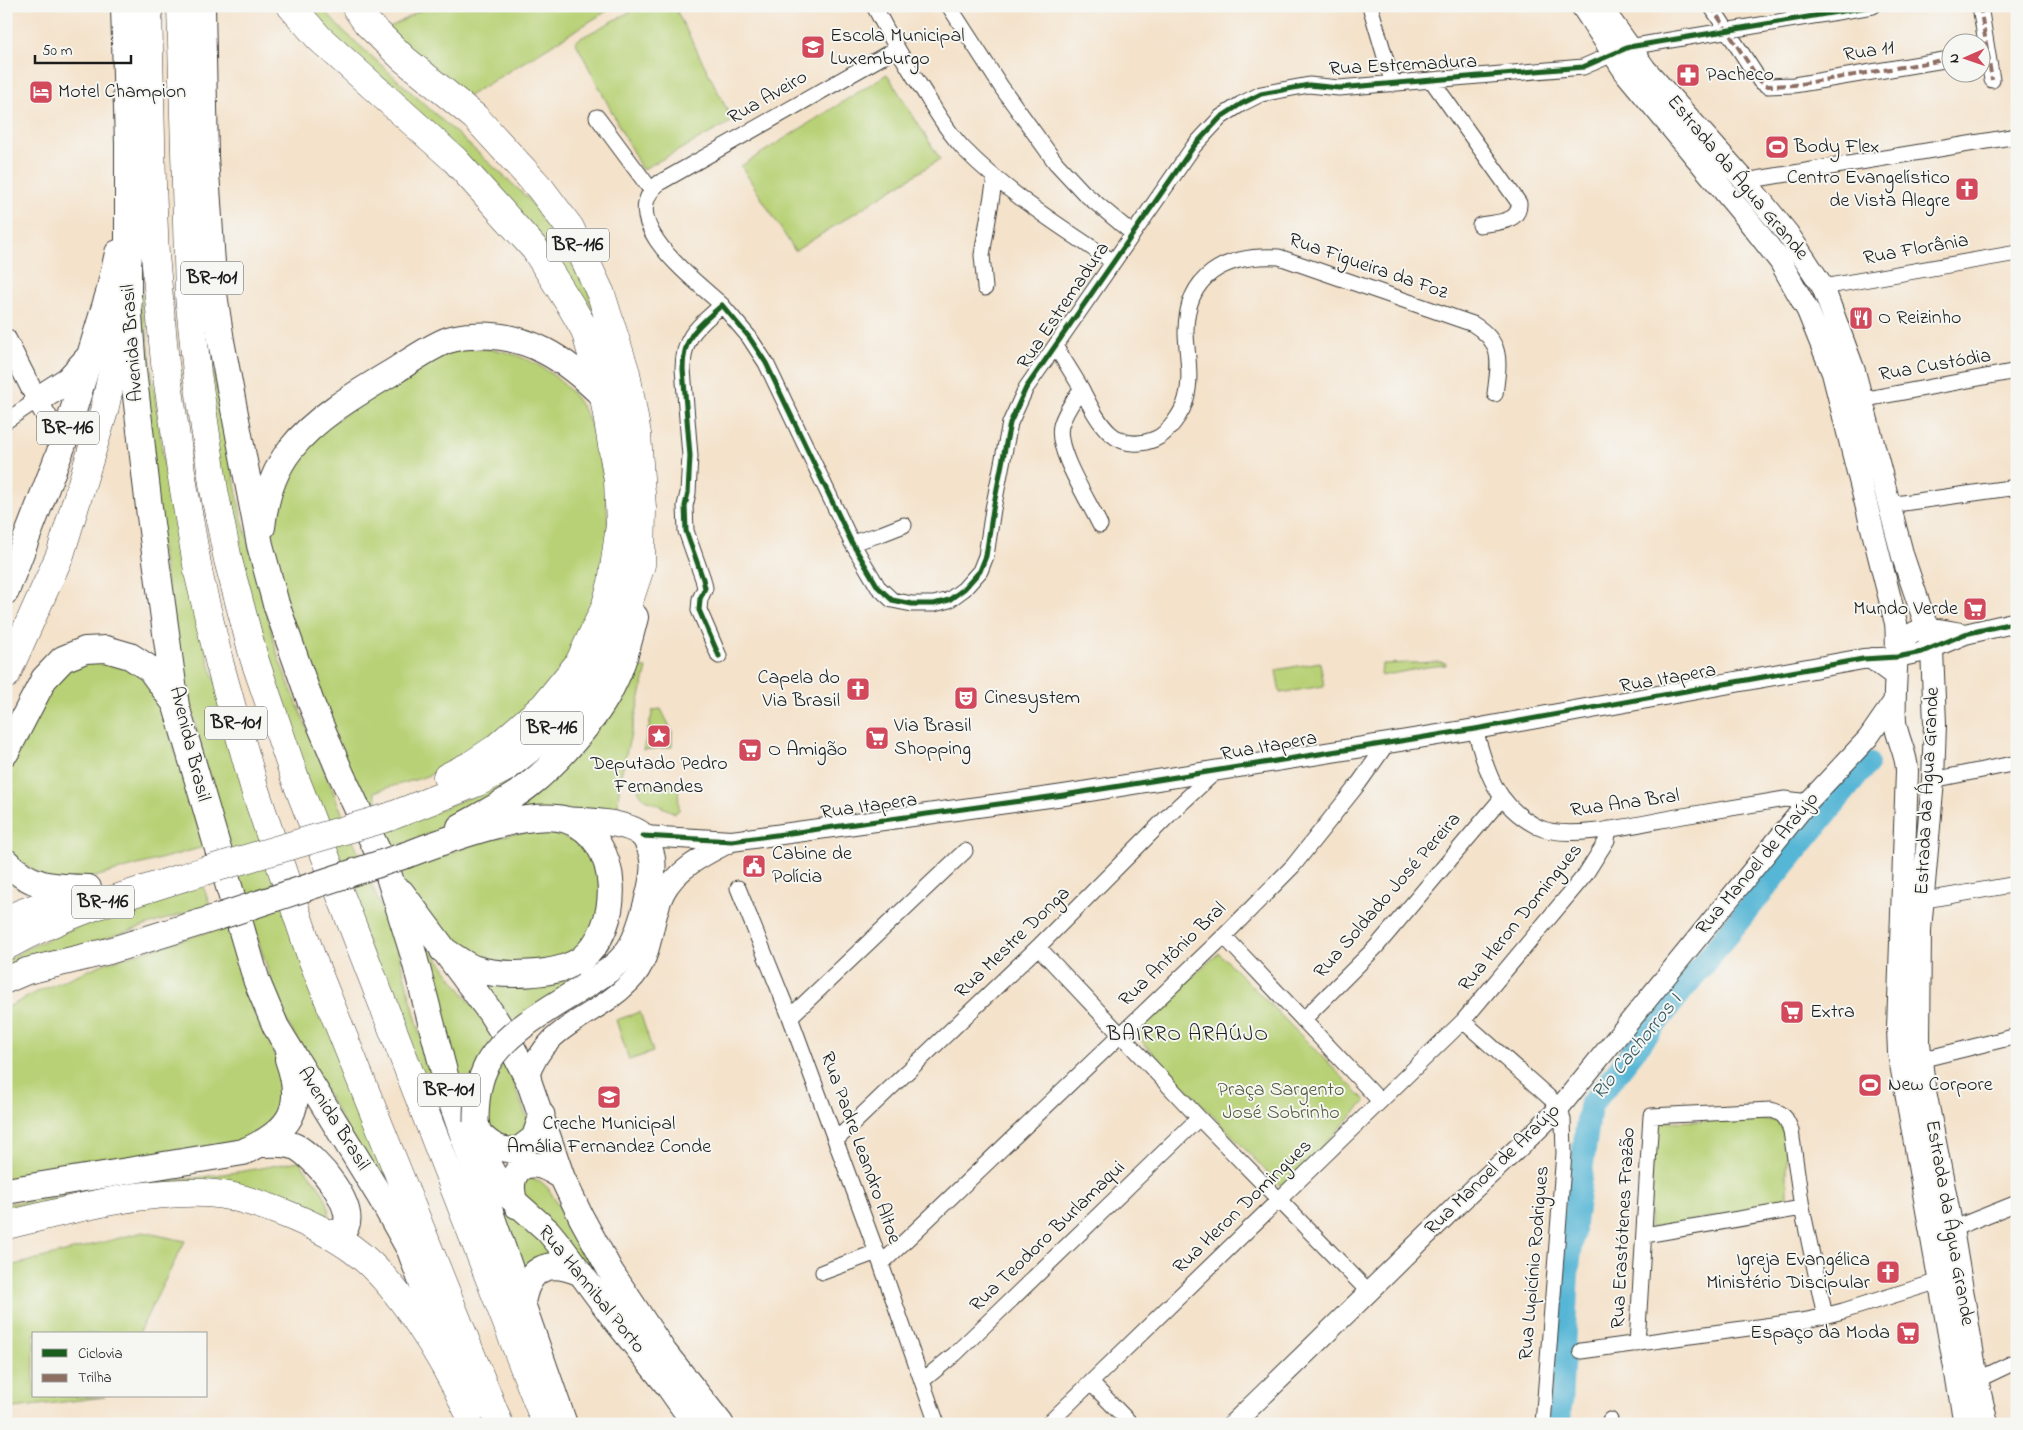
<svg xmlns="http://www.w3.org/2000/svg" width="2023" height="1430" viewBox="0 0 2023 1430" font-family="'Indie Flower',sans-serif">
  <rect width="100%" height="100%" fill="#f6f6f2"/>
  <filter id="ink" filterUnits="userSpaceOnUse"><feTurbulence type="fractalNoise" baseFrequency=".02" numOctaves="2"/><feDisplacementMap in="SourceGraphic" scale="10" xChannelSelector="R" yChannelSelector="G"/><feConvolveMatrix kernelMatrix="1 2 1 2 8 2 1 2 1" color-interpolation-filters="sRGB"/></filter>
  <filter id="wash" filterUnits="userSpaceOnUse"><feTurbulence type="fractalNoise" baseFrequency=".0096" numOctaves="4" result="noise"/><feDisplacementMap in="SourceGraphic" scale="20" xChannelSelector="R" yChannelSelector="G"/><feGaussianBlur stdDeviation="1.12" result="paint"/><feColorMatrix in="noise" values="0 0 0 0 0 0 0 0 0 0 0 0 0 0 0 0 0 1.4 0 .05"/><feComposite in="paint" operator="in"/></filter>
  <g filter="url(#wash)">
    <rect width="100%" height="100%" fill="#f4e2ca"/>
    <path fill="#b8d176" stroke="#6a7649" d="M189,6l24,360 27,144 39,150 117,284 59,219 -158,-398 -75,-250 -30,-231z
      M295,6h27l15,19 191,173 34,51 26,42 39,141 6,66v37l-4,38 -13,40 -11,28 -16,30 -19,28 -29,29 -43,35 -53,29 -64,21 7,14c77,-25 137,-47 190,-112 14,-17 25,-36 37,-53l-31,56 -49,54 -46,31 -43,24 -51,20 11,23c46,-17 141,-65 181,-17 10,13 17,35 15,51 -3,27 -22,54 -48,63 -14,5 -30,3 -45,4 -19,0 -37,-2 -53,-13 -34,-25 -51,-70 -70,-106 -44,-84 -83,-172 -106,-264 -6,-25 -13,-57 -6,-82 4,-14 9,-30 17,-43 21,-33 68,-57 100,-79 15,-9 31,-23 47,-29 29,-10 62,-8 90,5 22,10 41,26 54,47 10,16 14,34 18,52 15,68 10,145 -32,203 -28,39 -88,93 -133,111 -19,8 -42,12 -61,19l7,18c39,-14 79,-28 114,-52 86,-58 134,-156 131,-260 0,-26 -8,-52 -13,-77 -9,-37 -15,-77 -32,-111 -5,-9 -12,-17 -18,-26 -15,-23 -31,-46 -49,-67 -43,-51 -94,-94 -144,-138 -26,-22 -54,-45 -75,-73z
      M428,6h187l-153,94 -82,-67z
      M641,6h33l59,115 -91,49 -67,-129z
      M887,74l53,85 -145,92 -54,-85z
      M134,232l31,241 44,190 204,585 -132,-237 -59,-182 -40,-157 -23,-135z
      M112,659l33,18 16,27 43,143 -128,35 -25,-1 -45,-28v-86l40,-79 31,-26z
      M1320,662l4,24 -44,7 -4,-23z
      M1439,662l7,1v2l-19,2 -46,9 1,-12z
      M631,667l16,1 -27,111 -3,38 -107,-7z
      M661,709l11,22v16l-29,3 10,-40z
      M678,781l1,29 -4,3 -32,-15 -5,-8 7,-6z
      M203,886l7,19 -149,48 -55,22v-15c62,-35 130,-52 197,-74z
      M407,917l88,119 36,92 -17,14 -49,-26z
      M227,926l56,153v30l-23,29 -254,45v-175l33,-17 64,-27z
      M1219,953l147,148 -84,87 -151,-158z
      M594,972l-86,54 -40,-51z
      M640,1012l13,40 -24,8 -13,-40z
      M1787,1120v83l-138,25 5,-106z
      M299,1161c13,18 38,40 28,64l-92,-37 -229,26v-10l238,-33z
      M533,1179l7,2 8,7 68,114 -83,-90 -15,-28 7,-4z
      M501,1205l57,47 -16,3 -21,16z
      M143,1232l42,9 -47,93h-104v62l71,1 -99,12v-142z"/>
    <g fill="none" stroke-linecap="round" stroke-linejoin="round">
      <path stroke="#57b6d5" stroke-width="24" d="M1559,1424l8,-150 23,-168 100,-126 177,-217"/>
    </g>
  </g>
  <g filter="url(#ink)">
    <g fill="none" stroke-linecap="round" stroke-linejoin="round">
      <g stroke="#3c3a36" stroke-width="17">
        <path id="minor" d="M874,6c16,31 33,60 52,89 11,19 22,37 37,53 44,45 98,79 149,113
          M949,6l53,82 54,75 28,30 48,40
          M1370,6l23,78
          M1711,6l49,75 8,5 26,-1 156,-26
          M1980,6l12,74
          M1432,81l87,122c1,20 -23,19 -39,22
          M597,117l54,73
          M1745,181l272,-45
          M1823,287l194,-34
          M985,288l-3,-33 13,-77
          M722,305c-27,-25 -109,-84 -63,-122l237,-134
          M1055,346c9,14 18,28 26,42 16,31 32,68 74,51 13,-5 28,-27 31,-40 6,-21 1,-44 0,-65 -1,-59 39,-80 93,-77l194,67c31,19 26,38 22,70
          M1081,389c-7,11 -17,24 -20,37 -6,24 28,75 39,99
          M1861,400l156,-29
          M6,421l31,-21
          M1889,505l128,-18
          M852,543l29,-9 23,-9
          M719,656l-20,-46 1,-11 5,-11 -2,-9 -17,-48 -1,-25 3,-13 2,-37 -7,-87c0,-34 16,-43 39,-64l27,32 17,26 86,180 26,44 14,13 20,4h22l15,-4 15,-11 16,-18 6,-15 7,-47 17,-86 16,-35 168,-242 27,-29 20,-13 20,-10 48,-9 30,3 244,-21 46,-20 244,-41
          M1475,729c11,42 21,77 63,98 30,15 105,-4 139,-10 36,-6 72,-12 108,-18l23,3
          M1933,780l84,-17
          M738,888l52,129 91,247 56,160
          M1914,902l103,-18
          M1224,936l156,165
          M1038,947l161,171 170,174
          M790,1017l175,-166
          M1303,1020l73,-73 126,-149
          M1463,1021l97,86 3,13 1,33 -21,271
          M1920,1060l97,-24
          M836,1140l202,-193 134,-135 43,-40
          M1952,1229l65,-26
          M1645,1235l157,-27
          M881,1264l343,-328 69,-70 66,-83 29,-41
          M823,1272l54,-20
          M1637,1344l14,-228 120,-6c13,3 16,9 20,21l11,77 23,108
          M1581,1351l227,-31 35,-9 96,-30
          M1977,1380l40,-19
          M922,1381l33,-27 244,-236
          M1091,1383l40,41
          M1610,1420v4
          M1048,1424l415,-403 122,-146 22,-35 2,-11"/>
      </g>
      <g stroke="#3c3a36" stroke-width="22">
        <path id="tertiary" d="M6,339l31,61 26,44
          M1897,657c3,-7 6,-16 11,-21 14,-14 40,-5 57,-2
          M643,836l89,5 332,-46 411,-66 388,-70 34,-2 25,-5 43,-18 52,-12
          M528,1079c17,-56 65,-59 102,-97 25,-24 20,-59 34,-88 13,-26 43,-40 68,-53
          M1233,1424c74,-71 147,-143 220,-215 35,-35 73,-66 107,-102l248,-305 60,-64 27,-39"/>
      </g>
      <g stroke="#3c3a36" stroke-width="24">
        <path id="secondary" d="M1582,6l44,67 118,142 36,46 28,50 25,62 63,250c3,33 -3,66 -1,99 2,17 12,32 12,49l-9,257 1,25 66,371
          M1600,6l45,63 100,112 43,53 35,53 31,84 49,186 24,71 5,21 3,75 -2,56 -13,150 -1,113 5,43 28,143 25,151 10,44
          M1873,659l22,16"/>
      </g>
      <g stroke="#3c3a36" stroke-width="27">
        <path id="primary" d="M567,820c19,0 59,2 74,14 8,7 12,22 12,32 0,18 -14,69 -24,83 -11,17 -28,27 -44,37
          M528,1079l34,98 19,40 30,55 53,80 57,72
          M476,1122l10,39 18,31 44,39 14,17 54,73 53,66 26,37
          M478,1132c12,13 21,19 40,18l16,-12 8,-23
          M517,1206c-8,-16 -7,-42 17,-41 10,0 20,7 28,12"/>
      </g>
      <g stroke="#3c3a36" stroke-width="28">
        <path id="trunk" d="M124,6l4,138v157l5,69 17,146 26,190 81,276 19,45 105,171 29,52 44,119
          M202,6l3,151 9,137 7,47 39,204 16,59 35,99 30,71 47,99 25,80 40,153 111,318
          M37,400l31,-20 20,-22
          M262,527c3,-28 11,-55 28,-77 25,-33 71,-59 106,-80 17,-11 34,-23 52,-30 7,-2 16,-4 23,-4 56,-4 95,23 133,61
          M6,591l57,-147 46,-151 9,-40
          M6,752l38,-73 19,-20 22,-9 21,-1 24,7 20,13 24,33
          M460,827c23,-13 48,-25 69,-42 27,-21 68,-67 83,-99 11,-21 17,-45 23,-69
          M406,855c38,-14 123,-47 161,-35 56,18 56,109 13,140 -23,16 -78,17 -104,9 -11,-3 -22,-13 -33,-19
          M6,862c26,26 48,25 82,26
          M401,892l90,121 17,27 20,39
          M6,980l21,-9 82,-20 109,-34
          M261,1144c12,0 24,-2 35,3 17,8 68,65 46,84 -4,4 -13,1 -18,1
          M6,1191l237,-39c47,-20 63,-43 45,-93
          M522,1303c6,-35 25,-44 57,-31"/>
      </g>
      <g stroke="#3c3a36" stroke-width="29">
        <path id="motorway" d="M148,6l4,178 3,71 10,108 17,115 17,98 21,89 35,125 56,166 188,468
          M181,6l8,289 8,78 17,117 14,70 26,98 41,120 251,646
          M291,6l28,32 136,122 80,89 36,57 14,24 19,67 14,84 2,44 -8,58 -7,25 -26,55 -35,43 -49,43 -24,16 -24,12
          M355,6l12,17 37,36 71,58 65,71 30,40 31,66 25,79 11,61 5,74 -1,57 -26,78 -16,29 -23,32 -37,37 -34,27 -27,14 -89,35
          M6,675l54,-120 44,-144 24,-110
          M6,922l13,-8 64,-24
          M6,946c63,-35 130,-54 198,-75
          M6,1225c65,-15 130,-34 198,-32 25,1 46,8 69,16 27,10 55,23 78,39 48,34 93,112 118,165"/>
      </g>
      <use href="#minor" stroke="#fff" stroke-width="15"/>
      <use href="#tertiary" stroke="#fff" stroke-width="20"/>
      <use href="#secondary" stroke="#fff" stroke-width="22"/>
      <use href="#primary" stroke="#fff" stroke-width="25"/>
      <use href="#trunk" stroke="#fff" stroke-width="26"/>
      <use href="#motorway" stroke="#fff" stroke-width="28"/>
      <g stroke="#3c3a36" stroke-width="27" stroke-linecap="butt">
        <path id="primary-bridge" d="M476,1122c0,-18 1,-36 9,-53 16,-36 68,-62 100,-83"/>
      </g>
      <g stroke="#3c3a36" stroke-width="28" stroke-linecap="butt">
        <path id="trunk-bridge" d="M218,917l188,-62"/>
      </g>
      <g stroke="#3c3a36" stroke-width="29" stroke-linecap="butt">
        <path id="motorway-bridge" d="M204,871l185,-54"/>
      </g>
      <use href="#primary-bridge" stroke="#fff" stroke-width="25"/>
      <use href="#trunk-bridge" stroke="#fff" stroke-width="26"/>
      <use href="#motorway-bridge" stroke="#fff" stroke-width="28"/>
      <path stroke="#8d6e63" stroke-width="4" stroke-dasharray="8 4" stroke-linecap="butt" d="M1711,6l49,75 8,5 26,-1 156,-26
        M1980,6l12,74"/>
      <g stroke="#f6f6f2" stroke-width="8">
        <path id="cycleway" d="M719,656l-20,-46 1,-11 5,-11 -2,-9 -17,-48 -1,-25 3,-13 2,-37 -7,-87c0,-34 16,-43 39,-64l27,32 17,26 86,180 26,44 14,13 20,4h22l15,-4 15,-11 16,-18 6,-15 7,-47 17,-86 16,-35 168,-242 27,-29 20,-13 20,-10 48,-9 30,3 244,-21 46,-20 244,-41
          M643,836l89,5 332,-46 411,-66 388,-70 34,-2 25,-5 43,-18 52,-12"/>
      </g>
      <use href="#cycleway" stroke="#1b5e20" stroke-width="5"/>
    </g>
  </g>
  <defs>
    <g id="school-square" transform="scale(1.25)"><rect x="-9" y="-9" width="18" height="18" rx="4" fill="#d1495b" stroke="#f6f6f2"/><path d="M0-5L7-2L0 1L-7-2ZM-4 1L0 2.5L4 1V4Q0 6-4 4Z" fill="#fff"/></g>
    <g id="pharmacy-square" transform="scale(1.25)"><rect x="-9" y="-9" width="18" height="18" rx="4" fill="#d1495b" stroke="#f6f6f2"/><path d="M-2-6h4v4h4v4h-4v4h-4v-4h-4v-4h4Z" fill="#fff"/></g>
    <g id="hotel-square" transform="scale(1.25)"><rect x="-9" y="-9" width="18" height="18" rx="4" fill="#d1495b" stroke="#f6f6f2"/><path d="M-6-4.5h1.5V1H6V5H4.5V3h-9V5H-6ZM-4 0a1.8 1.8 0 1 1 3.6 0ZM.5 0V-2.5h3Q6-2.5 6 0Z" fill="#fff"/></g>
    <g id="stadium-square" transform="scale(1.25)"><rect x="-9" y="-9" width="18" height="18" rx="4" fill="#d1495b" stroke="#f6f6f2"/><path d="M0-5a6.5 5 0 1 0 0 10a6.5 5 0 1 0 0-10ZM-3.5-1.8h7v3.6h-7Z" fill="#fff"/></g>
    <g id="church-square" transform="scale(1.25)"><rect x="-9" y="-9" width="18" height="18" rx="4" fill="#d1495b" stroke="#f6f6f2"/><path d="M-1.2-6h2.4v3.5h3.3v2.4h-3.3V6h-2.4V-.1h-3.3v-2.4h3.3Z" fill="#fff"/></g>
    <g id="restaurant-square" transform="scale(1.25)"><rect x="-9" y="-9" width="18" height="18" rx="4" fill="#d1495b" stroke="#f6f6f2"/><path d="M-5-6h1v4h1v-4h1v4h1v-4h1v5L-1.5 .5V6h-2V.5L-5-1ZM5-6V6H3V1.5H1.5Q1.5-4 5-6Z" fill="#fff"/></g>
    <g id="supermarket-square" transform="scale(1.25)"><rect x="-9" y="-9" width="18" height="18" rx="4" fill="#d1495b" stroke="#f6f6f2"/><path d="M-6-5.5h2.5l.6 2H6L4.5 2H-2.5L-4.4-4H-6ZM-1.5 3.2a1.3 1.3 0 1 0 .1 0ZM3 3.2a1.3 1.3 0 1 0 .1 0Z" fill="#fff"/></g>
    <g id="theatre-square" transform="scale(1.25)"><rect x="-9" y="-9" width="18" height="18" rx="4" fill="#d1495b" stroke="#f6f6f2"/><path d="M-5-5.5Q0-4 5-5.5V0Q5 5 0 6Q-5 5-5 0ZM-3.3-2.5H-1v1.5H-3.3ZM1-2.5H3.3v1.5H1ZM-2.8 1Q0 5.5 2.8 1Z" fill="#fff"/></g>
    <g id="sight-square" transform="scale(1.25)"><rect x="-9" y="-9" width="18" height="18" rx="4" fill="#d1495b" stroke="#f6f6f2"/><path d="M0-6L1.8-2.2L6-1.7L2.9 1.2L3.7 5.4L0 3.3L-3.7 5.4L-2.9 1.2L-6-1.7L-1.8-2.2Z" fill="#fff"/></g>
    <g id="civic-square" transform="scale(1.25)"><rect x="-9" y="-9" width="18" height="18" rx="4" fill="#d1495b" stroke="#f6f6f2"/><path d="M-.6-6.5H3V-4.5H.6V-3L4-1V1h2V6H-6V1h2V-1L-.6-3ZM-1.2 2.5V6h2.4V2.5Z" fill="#fff"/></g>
  </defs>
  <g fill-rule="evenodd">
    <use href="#school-square" x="813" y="47"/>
    <use href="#pharmacy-square" x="1688" y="75"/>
    <use href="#hotel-square" x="41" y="92"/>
    <use href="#stadium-square" x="1777" y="147"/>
    <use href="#church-square" x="1967" y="189"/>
    <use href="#restaurant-square" x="1861" y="318"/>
    <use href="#supermarket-square" x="1975" y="609"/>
    <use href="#church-square" x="858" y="689"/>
    <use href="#theatre-square" x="966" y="698"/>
    <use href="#sight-square" x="659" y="736"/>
    <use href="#supermarket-square" x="877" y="738"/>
    <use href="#supermarket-square" x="750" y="750"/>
    <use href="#civic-square" x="754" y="866"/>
    <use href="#supermarket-square" x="1792" y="1012"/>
    <use href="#stadium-square" x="1870" y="1085"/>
    <use href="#school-square" x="609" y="1097"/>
    <use href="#church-square" x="1888" y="1272"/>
    <use href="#supermarket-square" x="1908" y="1333"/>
  </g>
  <g text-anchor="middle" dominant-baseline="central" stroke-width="4" stroke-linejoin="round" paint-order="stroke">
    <g fill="#f6f6f2" stroke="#5d5d5c" stroke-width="1">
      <rect x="547" y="228.5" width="62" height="33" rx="4"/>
      <rect x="181" y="261.5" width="62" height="33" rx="4"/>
      <rect x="37" y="411.5" width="62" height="33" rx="4"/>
      <rect x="205" y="706.5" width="62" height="33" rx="4"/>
      <rect x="521" y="711.5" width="62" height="33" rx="4"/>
      <rect x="72" y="885.5" width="62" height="33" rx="4"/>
      <rect x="418" y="1073.5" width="62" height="33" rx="4"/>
    </g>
    <g font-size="19" font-weight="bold" fill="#1c1c1c">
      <text x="578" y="245">BR-116</text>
      <text x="212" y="278">BR-101</text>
      <text x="68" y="428">BR-116</text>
      <text x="236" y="723">BR-101</text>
      <text x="552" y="728">BR-116</text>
      <text x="103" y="902">BR-116</text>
      <text x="449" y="1090">BR-101</text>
    </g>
    <g font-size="20" fill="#1c1c1c" stroke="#f6f6f2" text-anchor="start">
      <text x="830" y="36">Escola Municipal<tspan x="830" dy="23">Luxemburgo</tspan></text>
      <text x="1706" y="75">Pacheco</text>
      <text x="58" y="92">Motel Champion</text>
      <text x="1794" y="147">Body Flex</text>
      <text x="1950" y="178" text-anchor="end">Centro Evangelístico<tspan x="1950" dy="23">de Vista Alegre</tspan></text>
      <text x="1878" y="318">O Reizinho</text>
      <text x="1958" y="609" text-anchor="end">Mundo Verde</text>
      <text x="840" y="678" text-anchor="end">Capela do<tspan x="840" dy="23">Via Brasil</tspan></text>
      <text x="984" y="698">Cinesystem</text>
      <text x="894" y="726">Via Brasil<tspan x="894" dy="23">Shopping</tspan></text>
      <text x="768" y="750">O Amigão</text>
      <text x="659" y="764" text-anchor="middle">Deputado Pedro<tspan x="659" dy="23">Fernandes</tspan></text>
      <text x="772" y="854">Cabine de<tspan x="772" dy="23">Polícia</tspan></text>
      <text x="1810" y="1012">Extra</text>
      <text x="1888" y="1085">New Corpore</text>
      <text x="609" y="1124" text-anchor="middle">Creche Municipal<tspan x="609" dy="23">Amália Fernandez Conde</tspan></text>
      <text x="1870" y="1260" text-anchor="end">Igreja Evangélica<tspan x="1870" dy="23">Ministério Discipular</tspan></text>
      <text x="1890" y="1333" text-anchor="end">Espaço da Moda</text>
    </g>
    <g font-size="20" fill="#1c1c1c" stroke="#f6f6f2">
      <text transform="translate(1869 52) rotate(-9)">Rua 11</text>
      <text transform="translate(1403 66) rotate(-3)">Rua Estremadura</text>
      <text transform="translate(768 98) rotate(-30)">Rua Aveiro</text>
      <text transform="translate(1737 178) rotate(50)">Estrada da Água Grande</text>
      <text transform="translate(1916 250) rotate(-10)">Rua Florânia</text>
      <text transform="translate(1368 267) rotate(19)">Rua Figueira da Foz</text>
      <text transform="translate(1064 306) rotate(-56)">Rua Estremadura</text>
      <text transform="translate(133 343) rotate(-94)">Avenida Brasil</text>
      <text transform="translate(1935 366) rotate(-10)">Rua Custódia</text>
      <text transform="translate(1668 679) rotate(-10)">Rua Itapera</text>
      <text transform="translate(189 744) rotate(76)">Avenida Brasil</text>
      <text transform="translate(1269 747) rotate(-10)">Rua Itapera</text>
      <text transform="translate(1928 791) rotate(-87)">Estrada da Água Grande</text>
      <text transform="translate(1625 804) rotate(-8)">Rua Ana Bral</text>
      <text transform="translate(869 807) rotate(-8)">Rua Itapera</text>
      <text transform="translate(1758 864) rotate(-50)">Rua Manoel de Araújo</text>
      <text transform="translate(1388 896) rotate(-49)">Rua Soldado José Pereira</text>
      <text transform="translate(1521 918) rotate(-51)">Rua Heron Domingues</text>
      <text transform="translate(1013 943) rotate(-44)">Rua Mestre Donga</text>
      <text transform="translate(1173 955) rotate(-44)">Rua Antônio Bral</text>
      <text transform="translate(333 1119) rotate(58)">Avenida Brasil</text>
      <text transform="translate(860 1148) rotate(70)">Rua Padre Leandro Altoe</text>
      <text transform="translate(1493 1170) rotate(-44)">Rua Manoel de Araújo</text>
      <text transform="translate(1243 1207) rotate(-44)">Rua Heron Domingues</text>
      <text transform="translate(1949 1223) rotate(80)">Estrada da Água Grande</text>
      <text transform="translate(1624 1228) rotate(-87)">Rua Erastótenes Frazão</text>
      <text transform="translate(1048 1237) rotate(-44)">Rua Teodoro Burlamaqui</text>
      <text transform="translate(1535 1263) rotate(-85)">Rua Lupicínio Rodrigues</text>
      <text transform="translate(591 1290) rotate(51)">Rua Hannibal Porto</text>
    </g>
    <g font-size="20" fill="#535b3c" stroke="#f6f6f2">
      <text x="1281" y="1090">Praça Sargento<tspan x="1281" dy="23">José Sobrinho</tspan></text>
    </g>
    <g font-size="21" letter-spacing="1" fill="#1c1c1c" stroke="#f6f6f2">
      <text x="1188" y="1035">BAIRRO ARAÚJO</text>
    </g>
    <g font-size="21" font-style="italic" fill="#345a66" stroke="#f6f6f2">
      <text transform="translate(1637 1047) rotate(-51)">Rio Cachorros I</text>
    </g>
  </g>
  <rect width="2023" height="1430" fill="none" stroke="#f6f6f2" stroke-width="25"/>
  <rect x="32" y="1332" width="175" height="65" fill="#f6f6f2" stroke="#9f9f9c"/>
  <rect x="42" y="1349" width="25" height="8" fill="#1b5e20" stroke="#9f9f9c"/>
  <text x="78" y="1358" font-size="15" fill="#1c1c1c">Ciclovia</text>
  <rect x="42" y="1374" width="25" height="8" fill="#8d6e63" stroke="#9f9f9c"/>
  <text x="78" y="1382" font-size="15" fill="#1c1c1c">Trilha</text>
  <g transform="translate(1966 58) rotate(268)"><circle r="24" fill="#f6f6f2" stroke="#9f9f9c"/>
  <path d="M0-4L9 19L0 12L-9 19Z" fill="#d1495b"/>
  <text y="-8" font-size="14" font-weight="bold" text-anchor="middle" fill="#1c1c1c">N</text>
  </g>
  <path d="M35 55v8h96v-8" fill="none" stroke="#1c1c1c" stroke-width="2.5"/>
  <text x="42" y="55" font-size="15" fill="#1c1c1c" stroke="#f6f6f2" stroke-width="4" paint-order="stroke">50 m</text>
</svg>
